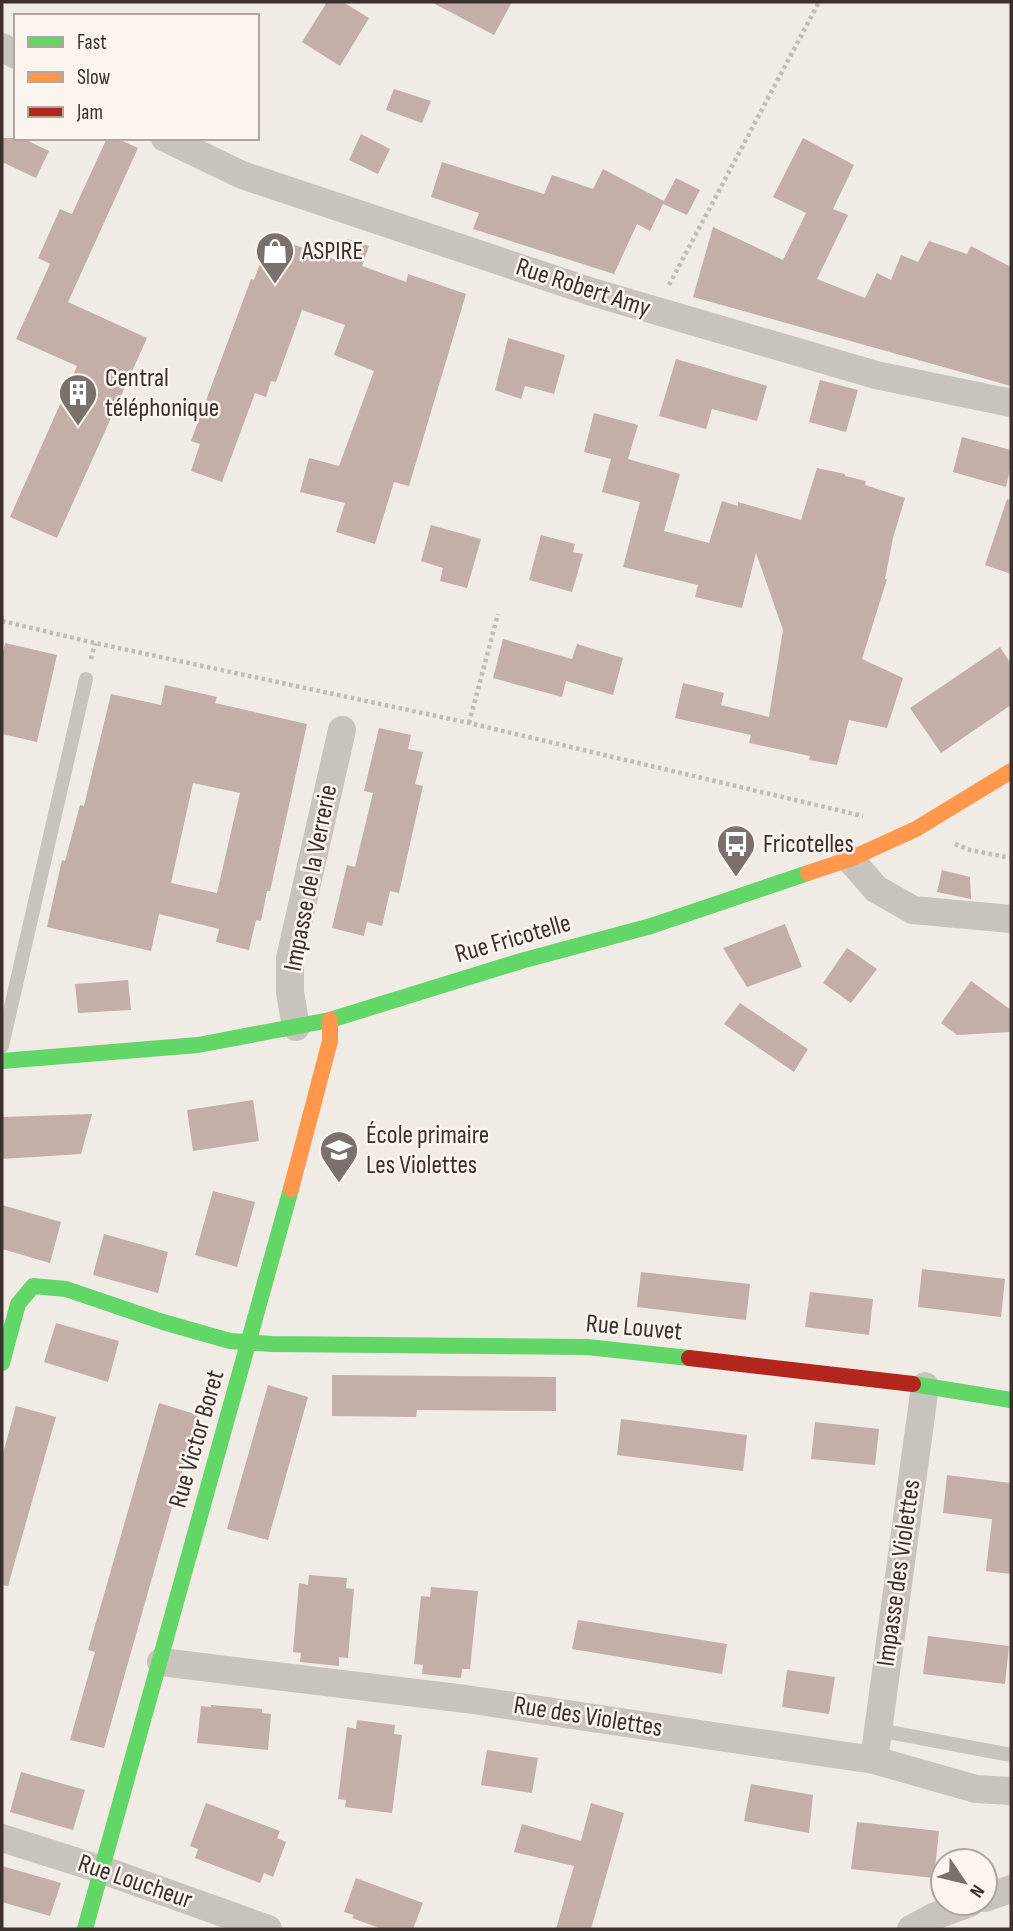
<svg xmlns="http://www.w3.org/2000/svg" width="1013" height="1931" viewBox="0 0 1013 1931" font-family="'Sofia Sans Condensed',sans-serif">
  <rect width="100%" height="100%" fill="#f0ebe5"/>
  <path fill="#c3afa7" fill-rule="evenodd" d="M327,2h16l26,16 -29,48 -38,-24z
    M431,2h81l-18,33z
    M394,89l37,12 -9,22 -36,-13z
    M361,134l29,15 -12,25 -29,-14z
    M2,138h20l27,13 -13,27 -34,-16z
    M107,138h9l22,10 -70,154 79,36 -90,200 -47,-21 67,-151 -61,-27 34,-75 -12,-6 22,-49 12,5z
    M803,138l51,27 -21,44 15,6 -31,64 48,19 12,-25 14,7 10,-25 17,7 11,-21 38,13 4,-8 40,21v119l-318,-89 20,-70 70,33 23,-47 -33,-16z
    M442,162l102,32 8,-19 41,14 10,-20 61,32 12,-23 24,12 -13,25 -24,-11 -13,27 -13,-7 -23,50 -141,-45 6,-16 -48,-16z
    M270,236l69,25 8,-22 22,7 -7,20 44,16 2,-8 58,20 -57,192 -15,-4 -19,62 -39,-12 9,-29 -45,-11 9,-34 30,8 35,-95 -40,-16 11,-30 -43,-15 -26,72 -5,-1 -5,16 -11,-4 -33,89 -31,-11 9,-27 -9,-3 60,-162 3,1z
    M508,338l57,17 -11,39 -29,-8 -4,13 -26,-9z
    M676,359l91,27 -10,35 -45,-12 -6,20 -47,-13z
    M820,380l38,10 -12,42 -37,-10z
    M594,413l44,12 -10,34 52,15 -16,57 45,12 13,-42 16,5v-4l63,18 16,-52 28,6v2l21,5 -1,4 40,13 -12,40 -8,41h2l-25,80 41,19 -16,50 -38,-8 -12,45 -28,-5 1,-4 -61,-13 2,-8 -76,-17 8,-35 41,10 -3,12 48,12 14,-87 -27,-77 -14,55 -47,-11 3,-12 -75,-18 17,-65 -38,-10 9,-33 -27,-7z
    M962,437l49,13v15l-5,22 -53,-15z
    M1007,499l4,1v74l-26,-9z
    M431,525l50,14 -14,49 -27,-7 3,-13 -22,-7z
    M541,535l34,9 -2,8 10,2 -11,38 -43,-12z
    M503,639l69,20 5,-15 46,14 -10,37 -47,-14 -4,16 -69,-19z
    M5,643l52,12 -20,87 -35,-8v-77z
    M1000,647l11,17v41l-70,48 -31,-45z
    M165,685l52,12 -2,6 92,21 -37,167h-3l-6,30 -5,-1 -7,30 -33,-8 3,-13 -60,-15 -8,37 -104,-24 15,-67 3,1 15,-56 4,1 27,-112 50,11zM193,783l47,10 -23,100 -46,-10z
    M379,728l32,7 -3,14 15,3 -8,32 8,2 -24,107 -9,-2 -8,35 -15,-4 -3,14 -32,-8 15,-63 8,2 18,-74 -9,-2z
    M942,870l28,7 1,22 -34,-7z
    M785,924l17,43 -55,20 -24,-39z
    M847,948l30,21 -26,34 -28,-20z
    M128,980l3,30 -53,3 -3,-29z
    M971,981l40,29v22l-54,3 -16,-12z
    M740,1003l68,46 -14,23 -70,-48z
    M253,1100l6,41 -66,10 -6,-41z
    M92,1114l-11,40 -79,5v-42z
    M213,1191l42,11 -18,65 -42,-12z
    M2,1205l59,17 -11,41 -48,-14z
    M104,1234l64,18 -10,41 -65,-18z
    M922,1269l83,10 -4,38 -83,-10z
    M641,1272l109,12 -4,36 -109,-13z
    M810,1292l63,7 -4,36 -64,-8z
    M56,1323l63,18 -11,41 -64,-20z
    M332,1375l224,2v34l-139,-1 -1,7 -84,-1z
    M268,1385l40,12 -40,143 -41,-11z
    M159,1403l39,12 -94,333 -34,-8 25,-88 -7,-2z
    M16,1406l40,11 -48,169 -6,-1v-128z
    M621,1419l126,16 -4,36 -126,-16z
    M815,1422l64,7 -4,36 -64,-6z
    M947,1475l64,8v91l-25,-3 6,-52 -49,-6z
    M309,1575l38,3 -1,10 8,1 -6,69 -9,-1v9l-39,-4 1,-9 -8,-1 6,-69 9,2z
    M431,1587l47,4 -8,78h-8l-1,9 -39,-4 1,-9 -9,-1 7,-68 9,1z
    M578,1620l149,24 -5,30 -150,-25z
    M928,1636l81,10 -4,38 -82,-10z
    M787,1670l48,7 -6,37 -47,-7z
    M211,1705l51,4v4l9,1 -3,36 -71,-7 4,-37 10,1z
    M357,1720l38,5 -1,9 8,1 -10,78 -47,-6 1,-7 -8,-1 9,-72 9,2z
    M487,1750l51,8 -6,35 -51,-8z
    M21,1772l64,18 -12,40 -63,-18z
    M751,1784l62,11 -4,38 -65,-12z
    M206,1803l74,28 -3,7 9,4 -13,35 -9,-4 -4,10 -65,-25 3,-9 -8,-3z
    M591,1803l33,10 -33,116h-35l18,-63 -60,-14 8,-28 59,17z
    M857,1822l82,9 -5,47 -83,-9z
    M2,1866l59,17 -11,33 -48,-14z
    M356,1878l67,25 -10,26h-31l-30,-11 2,-3 -10,-3z"/>
  <g fill="none" stroke-linecap="round" stroke-linejoin="round">
    <path stroke="#c2bbb6" stroke-width="4.5" stroke-dasharray="3.5 3.5" stroke-linecap="butt" d="M669,285l150,-283
      M2,621l93,22 374,80 394,93
      M91,659l4,-16
      M469,723l29,-109
      M955,844l15,6 41,8"/>
    <path stroke="#c9c3be" stroke-width="14" d="M2,1046l84,-367
      M878,1730l133,25"/>
    <path stroke="#c9c3be" stroke-width="28" d="M2,47l14,8
      M165,138l77,37 350,117 284,83 135,28
      M850,859l26,30 37,21 98,9
      M296,1027l-6,-35v-34l52,-228
      M161,1662l305,37 408,61 102,29 35,2
      M874,1760l51,-374
      M2,1838l101,32 165,59
      M985,1898l26,-9
      M911,1929l24,-13 35,-13"/>
    <path stroke="#63d668" stroke-width="16" d="M2,1061l196,-16 132,-25 191,-59 130,-35 157,-53
      M2,1363l16,-59 15,-18 33,3 97,33 67,19 42,3 315,3 102,11
      M913,1384l98,16
      M85,1929l206,-740"/>
    <path stroke="#ff974d" stroke-width="16" d="M808,873l42,-14 66,-30 95,-58
      M291,1189l39,-148v-21"/>
    <path stroke="#b3261e" stroke-width="16" d="M689,1358l224,26"/>
  </g>
  <defs>
    <g id="shop-pin" transform="scale(2.0125)"><path d="M0 17L-7.5 6A9.5 9.5 0 1 1 7.5 6Z" fill="#7a716c" stroke="#fbf5ee"/><path d="M-5-2.5h2.3a2.7 3.5 0 0 1 5.4 0H5L5.5 6h-11ZM-1.5-2.5h3a1.5 2.3 0 0 0-3 0Z" fill="#fff"/></g>
    <g id="building-pin" transform="scale(2.0125)"><path d="M0 17L-7.5 6A9.5 9.5 0 1 1 7.5 6Z" fill="#7a716c" stroke="#fbf5ee"/><path d="M-4-6H4V6H1V3H-1V6H-4ZM-2.5-4.3h1.7v1.8h-1.7ZM.8-4.3h1.7v1.8H.8ZM-2.5-1h1.7V.8h-1.7ZM.8-1h1.7V.8H.8Z" fill="#fff"/></g>
    <g id="bus-pin" transform="scale(2.0125)"><path d="M0 17L-7.5 6A9.5 9.5 0 1 1 7.5 6Z" fill="#7a716c" stroke="#fbf5ee"/><path d="M-5-6H5V4H4V6H2V4H-2V6H-4V4H-5ZM-3.5-4V0h7V-4ZM-3.5 1.2v1.5H-2V1.2ZM2 1.2v1.5H3.5V1.2Z" fill="#fff"/></g>
    <g id="school-pin" transform="scale(2.0125)"><path d="M0 17L-7.5 6A9.5 9.5 0 1 1 7.5 6Z" fill="#7a716c" stroke="#fbf5ee"/><path d="M0-5L7-2L0 1L-7-2ZM-4 1L0 2.5L4 1V4Q0 6-4 4Z" fill="#fff"/></g>
  </defs>
  <g fill-rule="evenodd">
    <use href="#shop-pin" x="275" y="251"/>
    <use href="#building-pin" x="78" y="393"/>
    <use href="#bus-pin" x="736" y="844"/>
    <use href="#school-pin" x="339" y="1150"/>
  </g>
  <g text-anchor="middle" dominant-baseline="central" stroke-width="5" stroke-linejoin="round" paint-order="stroke">
    <g font-size="26" fill="#3b302b" stroke="#fbf5ee" text-anchor="start">
      <text x="302" y="251">ASPIRE</text>
      <text x="105" y="378">Central<tspan x="105" dy="30">téléphonique</tspan></text>
      <text x="763" y="844">Fricotelles</text>
      <text x="366" y="1135">École primaire<tspan x="366" dy="30">Les Violettes</tspan></text>
    </g>
    <g font-size="26" fill="#3b302b" stroke="#fbf5ee">
      <text transform="translate(583 288) rotate(18)">Rue Robert Amy</text>
      <text transform="translate(311 878) rotate(-79)">Impasse de la Verrerie</text>
      <text transform="translate(513 939) rotate(-16)">Rue Fricotelle</text>
      <text transform="translate(634 1328) rotate(5)">Rue Louvet</text>
      <text transform="translate(197 1439) rotate(-74)">Rue Victor Boret</text>
      <text transform="translate(899 1573) rotate(-82)">Impasse des Violettes</text>
      <text transform="translate(588 1717) rotate(9)">Rue des Violettes</text>
      <text transform="translate(135 1882) rotate(19)">Rue Loucheur</text>
    </g>
  </g>
  <rect width="1013" height="1931" fill="none" stroke="#3b302b" stroke-width="7"/>
  <rect x="14" y="14" width="245" height="126" fill="#fbf5ee" stroke="#aea6a0" stroke-width="2"/>
  <rect x="28" y="37" width="35" height="10" fill="#63d668" stroke="#aea6a0" stroke-width="2"/>
  <text x="77" y="49" font-size="21" fill="#3b302b">Fast</text>
  <rect x="28" y="72" width="35" height="10" fill="#ff974d" stroke="#aea6a0" stroke-width="2"/>
  <text x="77" y="84" font-size="21" fill="#3b302b">Slow</text>
  <rect x="28" y="107" width="35" height="10" fill="#b3261e" stroke="#aea6a0" stroke-width="2"/>
  <text x="77" y="119" font-size="21" fill="#3b302b">Jam</text>
  <g transform="translate(964 1882) rotate(125)"><circle r="33" fill="#fbf5ee" stroke="#aea6a0" stroke-width="2"/>
  <path d="M0-5L12 26L0 18L-12 26Z" fill="#7a716c"/>
  <text y="-10" font-size="19" font-weight="bold" text-anchor="middle" fill="#3b302b">N</text>
  </g>
</svg>
